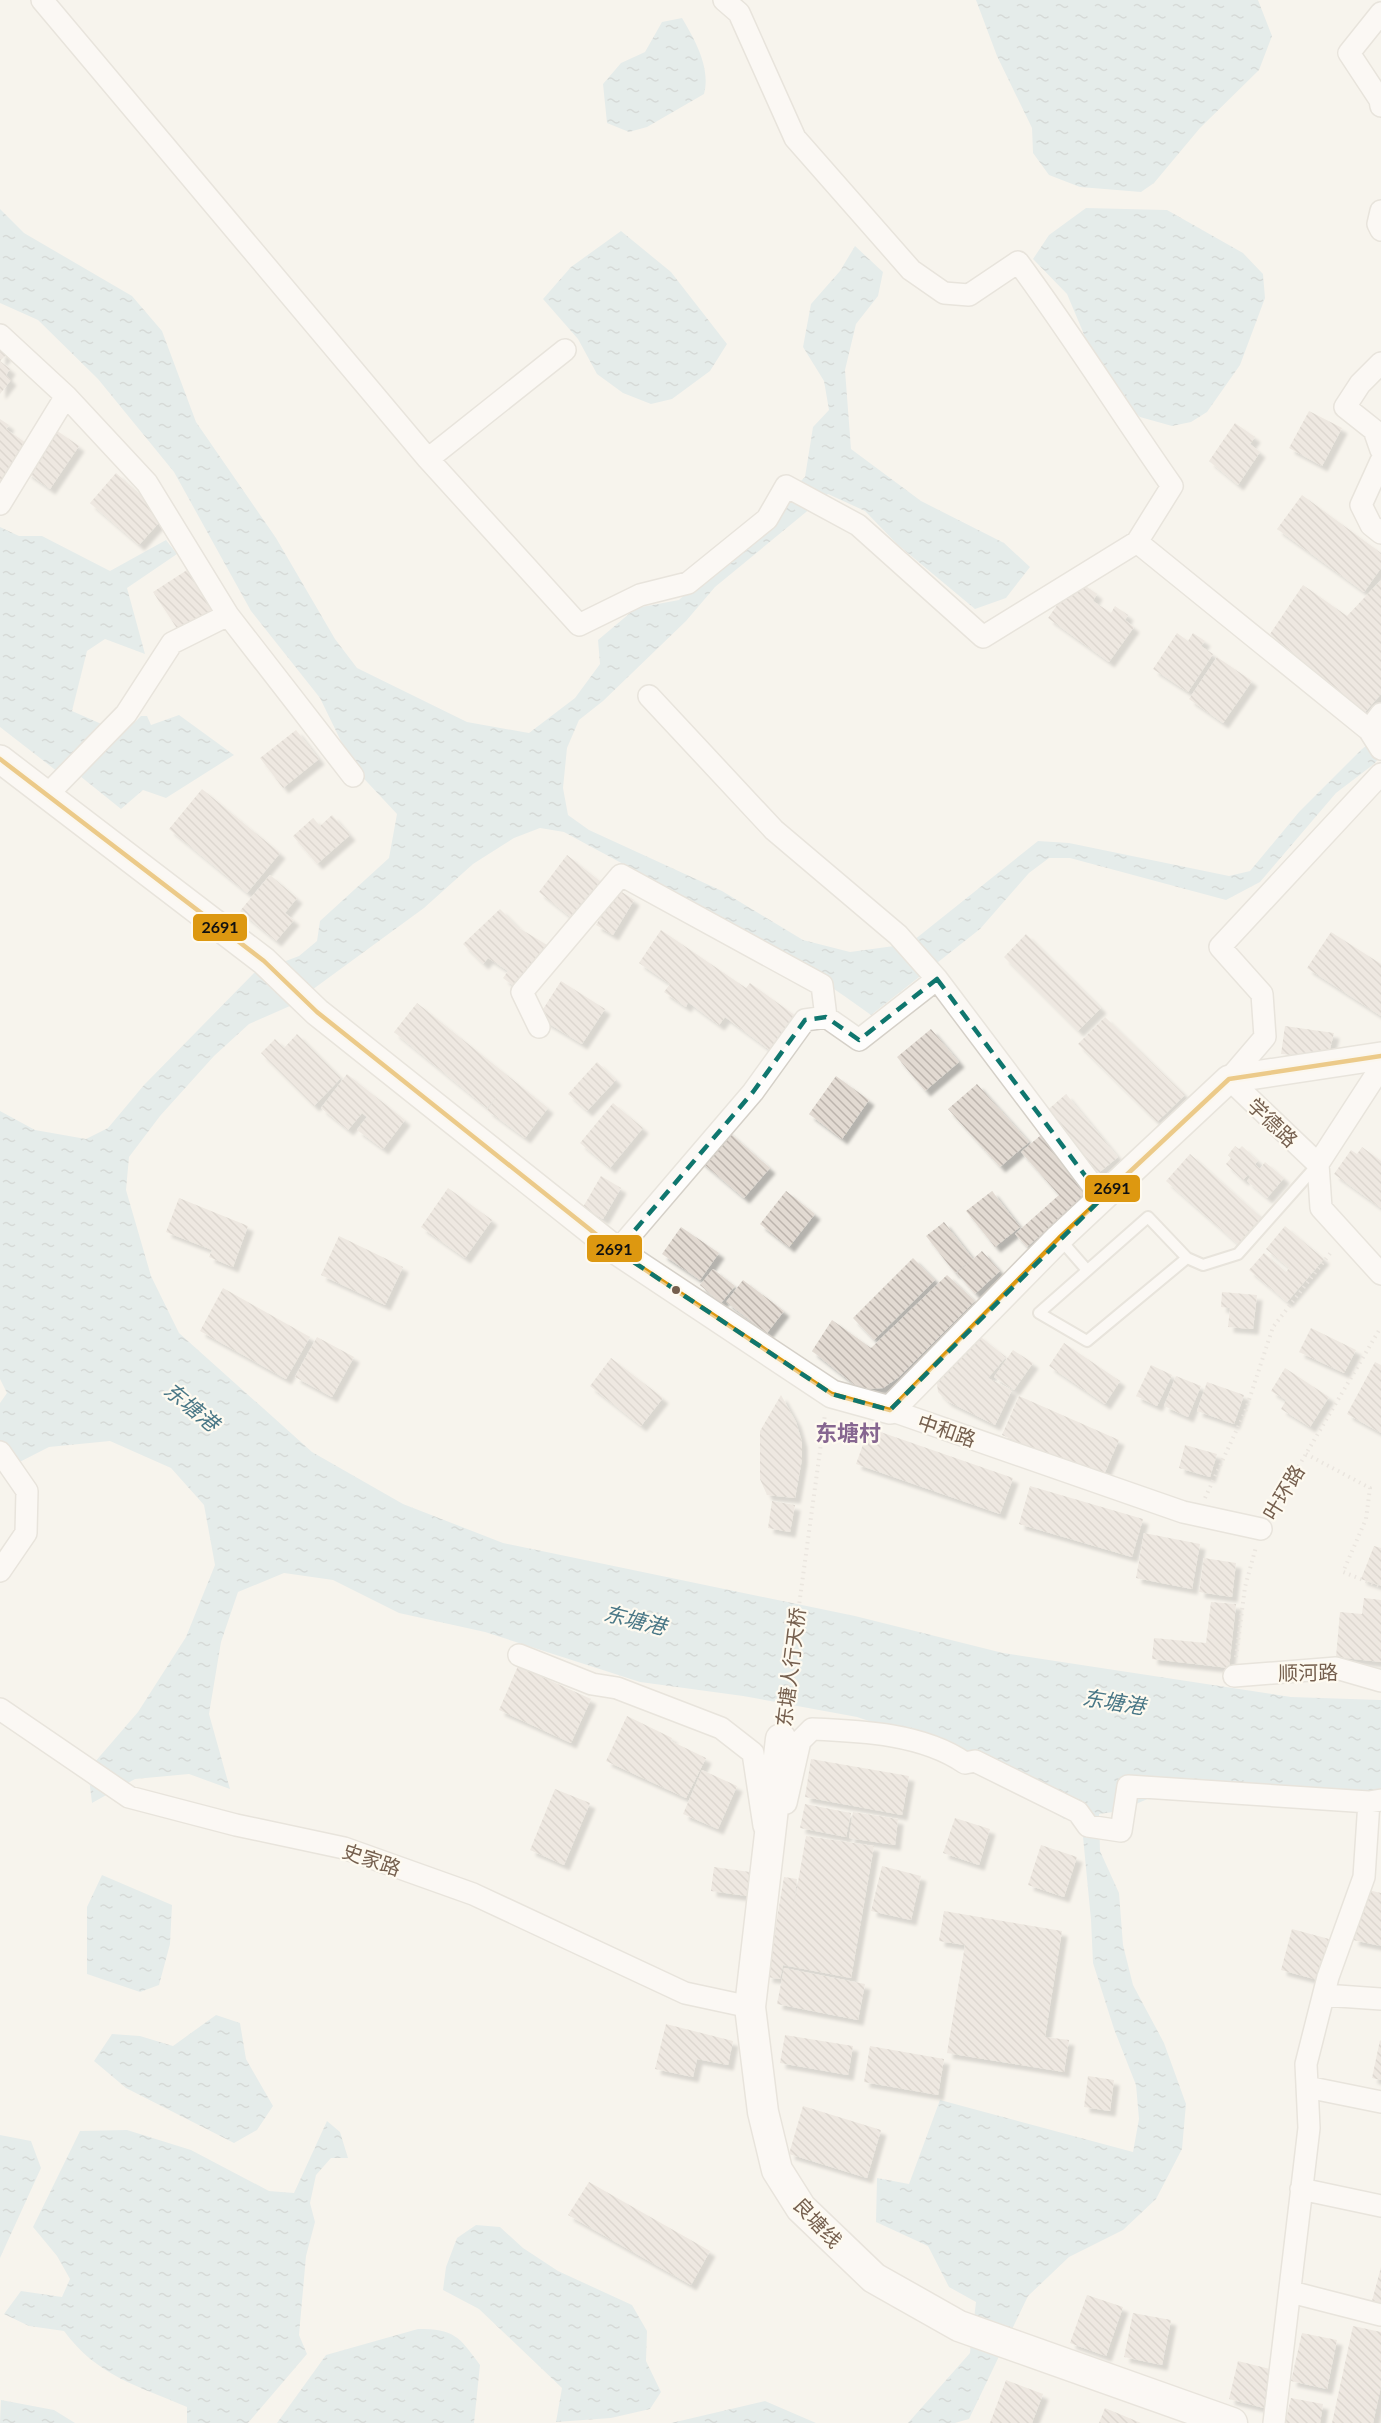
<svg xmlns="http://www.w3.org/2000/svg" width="1381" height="2423" viewBox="0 0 1381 2423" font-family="Lato,'Noto Sans SC',sans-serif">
  <defs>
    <pattern id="water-ripples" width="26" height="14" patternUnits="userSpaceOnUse" patternTransform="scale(1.5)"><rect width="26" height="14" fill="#cfe2e7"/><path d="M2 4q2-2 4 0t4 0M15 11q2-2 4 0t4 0" fill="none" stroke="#adbabd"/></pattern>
    <pattern id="building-back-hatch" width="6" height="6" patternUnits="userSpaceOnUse" patternTransform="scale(1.5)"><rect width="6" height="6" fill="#e2dad2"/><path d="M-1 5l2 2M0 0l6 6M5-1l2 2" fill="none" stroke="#bcb4ad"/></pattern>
    <filter id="shadow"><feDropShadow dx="5.5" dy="5.5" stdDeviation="1.5" flood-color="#0004"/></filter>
  </defs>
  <rect width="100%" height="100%" fill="#f7f4ed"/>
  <path fill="url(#water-ripples)" d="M976,0h282l14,36 -13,34 -59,58 -46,55 -13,9 -61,-5 -31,-12 -16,-22 -1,-25 -35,-72z
    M682,18c13,22 29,50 22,76l-57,33 -18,5 -22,-9 -4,-39 18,-21 24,-11 17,-30z
    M1086,208l81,2 76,43 20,21 2,24 -25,67 -33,47 -16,10 -19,4 -32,-9 -28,-25 -21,-29 -8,-31 -16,-38 -34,-35 16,-24z
    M0,209l24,24 108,63 30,35 34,91 80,116 59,101 22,29 110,54 62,11 46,-35 25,-34 -2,-24 38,-32 43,-8 126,-123 8,-50 16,-17 -5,-29 -21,-34 8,-43 29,-33 15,-25 28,26 -5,24 -22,28 -11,46 6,79 70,52 83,42 26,24 -24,31 -31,11 -78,-65 -32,-33 -37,-17 -113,93 -29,34 -83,80 -24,19 -12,28 -4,40 5,27 21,15 133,61 81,49 47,12 59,-8 129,-103 31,2 160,33 21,-5 49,-59 63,-63 19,-15v22l-7,8 -38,29 -76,89 -34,18 -156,-42h-21l-20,15 -49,56 -109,86c-97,-71 -202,-126 -307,-183l-24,-4 -26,10 -41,26 -49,44 -134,98 -41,18 -35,32 -54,60 -31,41 -3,33 25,86 28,57 133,119 91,52 100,39 352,73 148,37 288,44 90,3v97l-213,-7 -48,21 -21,3 1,37 19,42 4,52 10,40 31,58 22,61 -4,45 -26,50 -33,31 -54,27 -41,39 -59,123 -14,4h-47l62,-70 6,-51 -27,-15 -21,-41 -52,-24 1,-44 32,6 31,-84 193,52 6,-33 -3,-34 -22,-56 -21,-66 -2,-43 -10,-104 -17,3 -97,-65 -110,-37 -114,-21 -103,-14 -155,-50 -86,-19 -66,-33 -49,-7 -46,19 -17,50 -12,72 21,75 -41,-15 -54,5 -43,24 -4,-33 50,-58 48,-75 29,-72 -11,-60 -33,-37 -61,-27 -61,6 -49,25v-69l7,-10 -7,-14v-268l35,19 51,9 22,-11 36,-43 110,-112 45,-17 18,-15 3,-20 69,-63 8,-44 -43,-46 -34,-70 -69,-87 -77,-139 -76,-93 -60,-59 -38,-17z
    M621,231l50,41 56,72 -17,27 -38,28 -21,5 -28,-11 -26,-19 -19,-35 -35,-40 28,-32z
    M0,527l19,9h23l68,35 56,-31 11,14 -50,34 18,66 -40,-15 -18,12 -15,60 34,15 -48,46 -58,-45z
    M179,715l55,40 -68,43 -23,-8 -22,19 -41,-33 61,-60h6l4,9z
    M102,1875l70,30 -2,39 -11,41 -19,7 -53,-18v-67z
    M216,2015l24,8 6,36 27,47 -16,24 -23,13 -108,-55 -32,-27 18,-27 28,2 33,10z
    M327,2121l13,11 8,26h-17l-15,17 -6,28 5,19 -9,34 -7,79 8,19 -59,69h-61v-16c-49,-21 -90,-31 -123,-76l-35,-5 -25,-12 17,-23 41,6 8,-18 -13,-23 -24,-29 47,-96 47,-1 64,20 78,41 25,2z
    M0,2135l31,6 10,27 -41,90z
    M476,2225l24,2 23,21 35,23 74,34 15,26 -1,30 15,31 -11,17 -39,9 -55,4 6,-34 -83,-79 -36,-19 3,-23 11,-29z
    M418,2329c36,0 41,7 62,36l-6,58h-197l49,-68z
    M1,2400l53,10 21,13h-75z
    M765,2401l51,22h-145l13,-3z"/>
  <path fill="url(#building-back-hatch)" filter="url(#shadow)" d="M0,350l6,5 -6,6 10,8 -4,6 5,5 -11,14z
    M1309,411l33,17 -20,38 -33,-18z
    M0,419l9,6 -3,4 20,14 -26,39z
    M1235,423l20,14 -5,7 10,8 -22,33 -29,-24z
    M56,430l23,16 -29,43 -24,-17z
    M116,473l49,43 -26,29 -49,-42z
    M1302,495l79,58v15l-17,24 -87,-63z
    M187,570l26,41 -33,22 -27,-41z
    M1381,580v114l-16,18 -95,-78 33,-49 44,31z
    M1072,584h11l14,10 -4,7 18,12 4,-7 13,9 -3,5 9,7 -25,35 -61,-44z
    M1177,633l11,8 5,-8 12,8 -4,5 12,8 -25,38 -35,-23z
    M1217,657l35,24 -29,42 -34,-24z
    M296,730l23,29 -36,29 -23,-30z
    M202,789l78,64 -33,40 -78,-64z
    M332,815l18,20 -33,29 -24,-28 20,-18 7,8z
    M567,855l34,27 -28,37 -34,-27z
    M270,875l27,23 -12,15 9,7 -18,21 -36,-30z
    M617,889l17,11 -21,35 -17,-10z
    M500,909l19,19 28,17 -32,42 -12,-9 5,-7 -20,-13 -5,6 -20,-20z
    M661,930l85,58 4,-5 50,36 -25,35 -50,-37 -6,8 -31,-23 -2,5 -22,-15 6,-8 -31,-21z
    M1331,932l50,32v52l-74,-48z
    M1026,934l75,74 -23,23 -74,-74z
    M561,981l44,28 -23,35 -44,-27z
    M417,1003l131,105 -23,30 -38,-28 12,-16 -12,14 -93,-76z
    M1105,1017l80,78 -28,27 -79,-78z
    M1285,1026l49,7 -6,24 -47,-3z
    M931,1029l28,33 -34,29 -28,-34z
    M297,1034l44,44 -27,28 -53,-53 14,-14 9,9z
    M597,1062l19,18 -29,31 -19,-17z
    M347,1074l58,46 -22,29 -26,-19 10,-13 -5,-4 -14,17 -27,-22z
    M836,1076l33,24 -27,39 -33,-25z
    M977,1084l52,58 -29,25 -52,-58z
    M1066,1094l52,63 -23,19 -52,-62z
    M613,1103l30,25 -33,40 -30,-25z
    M724,1128l46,40 -26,30 -46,-39z
    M1041,1135l50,56 -64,56 -12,-13 44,-39 -38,-43z
    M1235,1146l4,3 3,-3 16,15 -3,3 5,5 5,-7 19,16 -17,20 -20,-17 3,-4 -2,-2 -5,5 -17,-16 5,-6 -3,-3z
    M1362,1147l19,14v47l-47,-34 17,-24 6,4z
    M1190,1154l72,64 -23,27 -73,-64z
    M601,1176l20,12 -18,31 -20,-12z
    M448,1188l44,32 -27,38 -44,-31z
    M786,1191l29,23 -26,33 -29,-23z
    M992,1191l28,36 -25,20 -29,-36z
    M179,1198l69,28 -15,41 -24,-10 3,-7 -46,-18z
    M944,1222l29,37 -18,14 -29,-37z
    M1285,1226l39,33 -37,43 -38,-32 15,-17 22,19 3,-4 -23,-19z
    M681,1227l38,26 -19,27 -38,-26z
    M339,1236l64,31 -18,38 -64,-30z
    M982,1251l18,20 -25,23 -18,-21z
    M913,1258l22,22 -61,60 -21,-22z
    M713,1269l22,17 -14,17 -21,-18z
    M947,1275l28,26 -76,76 -16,11 -16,1 -12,-4 -43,-34 20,-31 39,28z
    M743,1280l41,31 -17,22 -41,-31z
    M223,1288l87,49 -24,42 -86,-48z
    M1222,1292l35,3 -4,34 -25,-2 2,-19 -9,-1z
    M1311,1328l45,22 -12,23 -45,-21z
    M977,1334l29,23 -18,21 24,12 -17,35 -48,-24 -9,-9 -1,-9z
    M317,1337l37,20 -22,40 -37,-20z
    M1064,1343l56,38 -15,23 -56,-38z
    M1013,1350l20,13 -19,27 -20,-13z
    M611,1358l52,40 -22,28 -51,-40z
    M1375,1362l6,3v68l-34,-19z
    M1151,1365l21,10 -15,31 -21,-10z
    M1285,1368l44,29 -19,30 -29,-18 5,-9 -15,-9z
    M1176,1376l25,10 -13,31 -24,-11z
    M1207,1382l37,13 -10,29 -37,-13z
    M781,1395l15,27 6,20v17l-7,39 -28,-3 -7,-16v-48z
    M1019,1396l100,44 -17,39 -100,-44z
    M869,1428l144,50 -13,36 -144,-50z
    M1185,1445l32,9 -7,23 -31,-9z
    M1030,1486l113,33 -11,38 -113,-33z
    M772,1501l23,4 -5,27 -22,-4z
    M1144,1533l56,11 -8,45 -56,-11z
    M1374,1546l7,2v38l-20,-7z
    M1204,1558l32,5 -4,34 -33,-5z
    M1364,1598l17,2v62l-45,-5 4,-45 22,2z
    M1211,1602l25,2 -7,64 -77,-9 2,-21 52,5z
    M518,1666l73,33 -20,44 -72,-33z
    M627,1716l45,22 -1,3 35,17 -20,40 -80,-37z
    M811,1759l98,17 -7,39 -97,-18z
    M702,1770l35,16 -19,43 -35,-15z
    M555,1789l35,14 -26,62 -34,-15z
    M805,1804l46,9 -5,24 -46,-9z
    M853,1812l45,7 -3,26 -46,-7z
    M955,1818l35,11 -11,36 -36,-12z
    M806,1836l68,10 -23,132 -68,-13 -3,14 -13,-2 17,-100 13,2 -4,32z
    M1041,1845l36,12 -13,40 -36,-12z
    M882,1866l39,10 -10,44 -40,-9z
    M714,1867l36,5 -3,24 -36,-5z
    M1368,1890l13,3v53l-28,-6z
    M944,1911l118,20 -17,106 24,3 -5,32 -117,-19 18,-108 -26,-4z
    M1292,1929l37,10 -11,41 -37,-10z
    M784,1968l81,16 -7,36 -81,-16z
    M666,2024l67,17 -5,24 -31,-6 -4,18 -38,-8z
    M785,2035l68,11 -5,29 -68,-12z
    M1380,2040l1,1v39l-9,-2z
    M870,2046l74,13 -6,36 -74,-13z
    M1088,2076l26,4 -4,31 -26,-4z
    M803,2106l78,24 -14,48 -78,-24z
    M589,2182l121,69 -19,34 -123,-70z
    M1381,2267v36l-9,-2z
    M1087,2295l36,12 -17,49 -36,-13z
    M1133,2313l38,7 -9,45 -38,-8z
    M1353,2326l28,6v54l-8,37h-41z
    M1302,2333l35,7 -10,49 -36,-8z
    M1238,2361l40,10 -10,38 -39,-10z
    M1006,2380l37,14 -11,29h-42z
    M1291,2398l32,6 -3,19h-35z
    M1105,2408l36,15h-42z"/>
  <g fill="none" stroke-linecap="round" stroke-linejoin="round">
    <g stroke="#d5d0c8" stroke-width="14">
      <path id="service" d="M1059,1238l28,32
        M1187,1258l-100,83 -48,-28 109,-96 39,41 16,7 35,-11 80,-90"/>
    </g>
    <g stroke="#d5d0c8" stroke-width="24">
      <path id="minor" d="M42,0l386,459 151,166 61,-30 48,-12 79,-64 19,-33 72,39 125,112 154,-95 232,188 12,19
        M724,0l15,13 56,125 116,132 33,23 25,2 49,-33c54,73 102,150 154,224l-35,56
        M1381,13l-32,40 31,47 1,6
        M1381,211l-3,13 3,6
        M0,335l66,61 81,87 81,132 125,161
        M1381,363l-21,21 -15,23 29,23 7,20
        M428,459l137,-109
        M1381,461l-20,44 10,20 10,8
        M0,504l66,-108
        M649,696l125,134 124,105 39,44 165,219
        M1369,730l12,-16
        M47,795l79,-81 46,-71 56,-28
        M539,1027l-17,-35 99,-117 201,110 4,32 33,23 78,-61
        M1381,1067l-63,97 3,44 60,66
        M1318,1164l-89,-85 36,-42 -3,-43 -42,-47 161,-173
        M617,1251l136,-159 52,-72 21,-3
        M890,1410l293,102 78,17
        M0,1452l27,39 -1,42 -26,38
        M519,1655l73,29 25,4 104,40 32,25 11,73
        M1234,1676l102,-8 45,13
        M0,1709l129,88 107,28 108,23 129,46 212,99 65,14
        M786,1803l14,-62 12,-12c51,2 111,5 153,34l10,-2 103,51 10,14 33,5 7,-45 241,16 12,-2
        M1324,1995l57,4
        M1307,2087l74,15
        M1301,2189l80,17
        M1291,2292l90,23
        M1274,2423l35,-295 -3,-64 22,-87 36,-100 5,-75"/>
    </g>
    <g stroke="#d5d0c8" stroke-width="30">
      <path id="tertiary" d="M0,759l264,202 53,51 300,239 215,143 58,16 169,-172 170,-159 152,-23"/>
    </g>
    <g stroke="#d6d0c8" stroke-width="33">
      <path id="secondary" d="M781,1739l-31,268 13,105 14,58 24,38 73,70 85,48 273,97"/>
    </g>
    <path stroke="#dad4cf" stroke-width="4" stroke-dasharray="1.5 4.5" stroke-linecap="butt" d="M1306,1454l64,34 -4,31 -23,53 38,15
      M1205,1498l40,-86 28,-85 59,-76
      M1271,1513l110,-186
      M1236,1657l9,-70 11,-40
      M784,1716l41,-302"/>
    <use href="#service" stroke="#fefdfc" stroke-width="10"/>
    <use href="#minor" stroke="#fefdfc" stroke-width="21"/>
    <use href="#tertiary" stroke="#fefdfc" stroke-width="27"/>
    <use href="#secondary" stroke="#fefdfc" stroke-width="30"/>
    <g stroke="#fefaf0" stroke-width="9">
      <path id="bus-1" d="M0,759l264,202 53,51 300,239 215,143 58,16
        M890,1410l169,-172 170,-159 152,-23"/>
    </g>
    <use href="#bus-1" stroke="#dd9810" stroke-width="4.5"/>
  </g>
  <path d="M0 0H1381V2423H0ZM937,979l165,219 -212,212 -58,-16 -215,-143 136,-159 52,-72 21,-3 33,23z" fill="#f7f4ed" fill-opacity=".55" fill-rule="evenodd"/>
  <path fill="none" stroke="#0f766e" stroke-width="4.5" stroke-dasharray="12 8" stroke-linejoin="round" d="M937,979l165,219 -212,212 -58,-16 -215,-143 136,-159 52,-72 21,-3 33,23z"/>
  <circle fill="#755f4e" stroke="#fefaf0" stroke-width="2" cx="676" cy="1290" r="5"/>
  <g text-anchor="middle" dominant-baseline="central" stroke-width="4.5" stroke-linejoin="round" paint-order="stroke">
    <g font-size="20" fill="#755f4e" stroke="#fefaf0">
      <text transform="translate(1273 1122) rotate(44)">学德路</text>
      <text transform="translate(947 1430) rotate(19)">中和路</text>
      <text transform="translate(1283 1492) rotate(-59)">叶环路</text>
      <text transform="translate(790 1667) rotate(-83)">东塘人行天桥</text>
      <text transform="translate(1308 1672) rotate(-1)">顺河路</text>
      <text transform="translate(372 1859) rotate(19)">史家路</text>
      <text transform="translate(818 2222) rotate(47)">良塘线</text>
    </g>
    <g font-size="21" font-style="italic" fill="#497786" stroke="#fefaf0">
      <text transform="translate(192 1406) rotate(39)">东塘港</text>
      <text transform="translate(635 1619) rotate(14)">东塘港</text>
      <text transform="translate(1114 1701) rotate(9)">东塘港</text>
    </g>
    <g font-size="22" font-weight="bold" fill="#866690" stroke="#fefaf0">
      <text x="848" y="1432">东塘村</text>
    </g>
  </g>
  <g stroke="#fefaf0" stroke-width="2">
    <rect x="192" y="913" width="56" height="29" rx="6" fill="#dd9810"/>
    <rect x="1084" y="1174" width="57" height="29" rx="6" fill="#dd9810"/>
    <rect x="586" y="1234" width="57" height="29" rx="6" fill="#dd9810"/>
  </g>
  <g font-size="16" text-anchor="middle" font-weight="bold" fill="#111">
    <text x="220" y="933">2691</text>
    <text x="1112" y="1194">2691</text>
    <text x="614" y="1255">2691</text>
  </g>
</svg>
